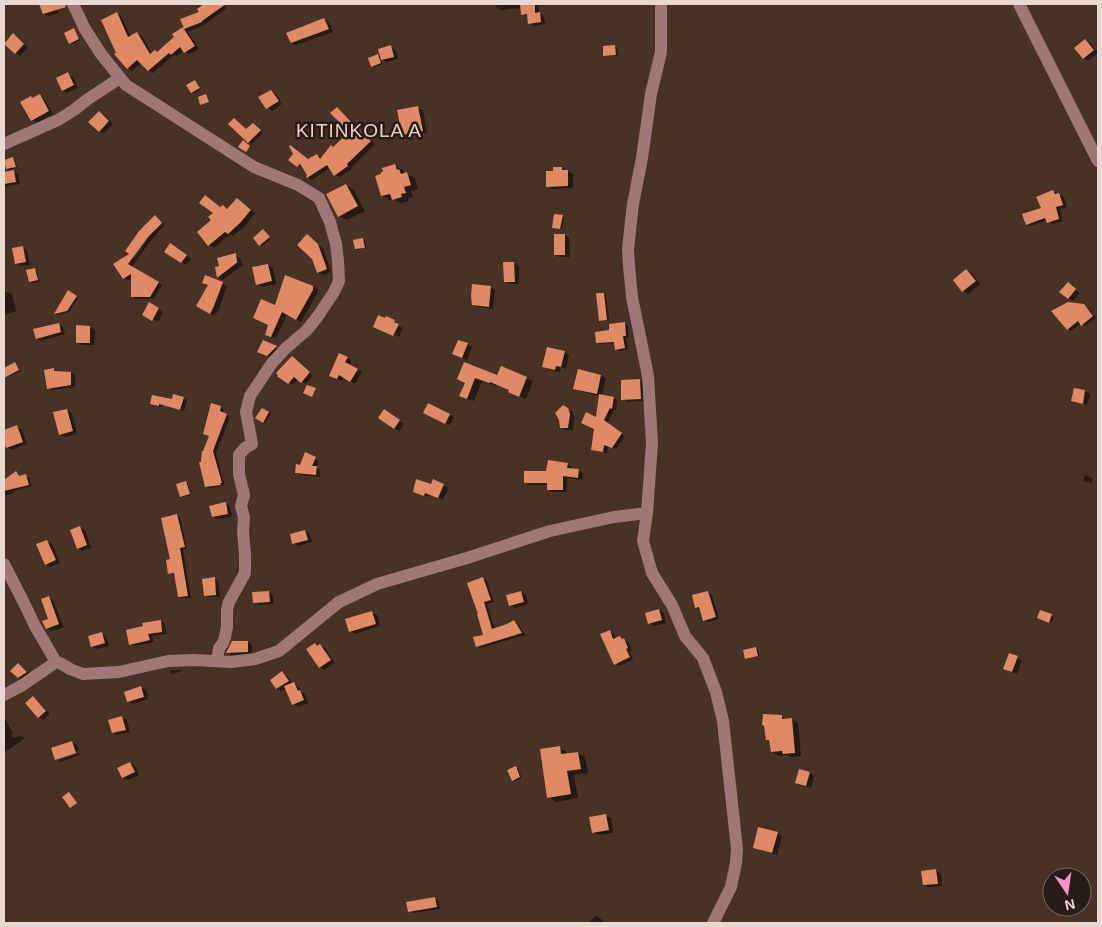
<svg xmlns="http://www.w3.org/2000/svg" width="1102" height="927" viewBox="0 0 1102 927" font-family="Arial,sans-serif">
  <rect width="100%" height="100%" fill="#483226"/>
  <path fill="#0007" fill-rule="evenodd" d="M43,4h13l3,9 -11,3 -4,-2 -3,-9z
    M206,4h11l1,1 3,-1 6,4 -21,15v1l-18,8 11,17 -10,5 -5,-4 -8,6 -2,-1 -21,18 -5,-3 -7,-7 -9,8 -4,-3 -12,-13 1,-2v-39l4,2 10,21 6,-4 5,3 10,18 6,-1 18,-16 7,-9 3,2 -4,-10 19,-8 -2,-3z
    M496,4h43v9l5,3 1,8 -11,2 -5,-3v-7h-2l-5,-2v-6l-21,2 -5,-3z
    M324,19l5,3 4,10 -37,13 -4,-2z
    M74,29l1,1 5,10 -8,4 -2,-1z
    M13,35l15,12 -8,9 -4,-3z
    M1085,41l5,2 8,10 -10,8 -5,-3z
    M391,47l5,3 2,9 -11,3 -7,-4 3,6 -9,3 -2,-1 6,-11 4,3z
    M615,47l2,1 1,8h-12l-1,-1z
    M68,74l5,3 5,11 -11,5 -4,-2z
    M195,81l2,1 4,7 -7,4 -2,-1z
    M271,91l5,3 6,10 -10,7 -5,-3z
    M40,95l4,3 9,16 -16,9 -5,-3 1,-21z
    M418,108l5,2 4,23 -19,4 -5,-3z
    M337,109l4,2 34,33 -24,24 1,1 -12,8 -5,-2 -5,-7 -18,12 -5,-3 2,-2 -5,-7 -1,1 -13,-9h18l9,-5 5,3 29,-26z
    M99,113l5,2 9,9 -9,9 -5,-2z
    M234,119l13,11 10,-4 6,7 -11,11 -4,-2z
    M13,159l2,1 2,8 -8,2 -2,-1z
    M395,166l8,4 1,3 11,5 3,11 -7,2 2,6 -5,1 1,3 -8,2 -8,-4 -3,1 -8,-5z
    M562,168l11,6v14l-21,1 -5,-3 7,-14z
    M14,172l4,2 2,10 -16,3v-14z
    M346,185l7,4 12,22 -18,9 -8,-4z
    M1053,191l11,6 3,10 -7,2 3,12 -11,3 -5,-4 -16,6 -4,-2 15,-16z
    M237,199l18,14 -10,13 -12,10 -3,-2 -16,14 -5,-3 6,-32 9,-7 4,3z
    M562,216l2,1 -2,12 -7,-1z
    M155,217l10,8 -13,14 -21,29 31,17 -8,14h-18l-4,-3v-18l-4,2 -4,-2 -9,-14 16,-10zM150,231l2,1 -17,26h-4z
    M265,232l6,7 -9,7 -2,-1z
    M565,235l4,3 1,19h-10l-5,-2z
    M307,236l16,12 8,24 -8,3 -5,-3z
    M363,239l2,1 1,8 -8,2 -2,-1z
    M22,247l5,3 3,15 -9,1 -5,-2z
    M175,247l16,12 -5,6 -5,-3z
    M235,255l5,3 3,7 -20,15 -5,-2 -2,-10 4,-1z
    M514,263l5,3v18h-9l-5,-3z
    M268,265l5,3 3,16 -14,3 -5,-3z
    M35,270l2,1 2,10 -7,2 -2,-1z
    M966,271l5,2 9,11 -12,10 -5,-3z
    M203,283h19l5,3 -8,23 -4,7 -18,-10 12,-20z
    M1068,284l12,9 -7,8 -5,-3z
    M313,287l5,2v3l-17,30 -14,-8 -11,24 -5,-1 5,-30z
    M491,287l4,3 -2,19 -15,-2 -5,-3z
    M4,292h3l5,2 4,17 -12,4z
    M69,292l9,6 -9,14 -12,3 -1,-1z
    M597,294h7l2,1 3,25 -7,1 -2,-1z
    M150,304l13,8 -5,10 -14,-8z
    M1084,306l4,2 8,10 -11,8 -4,-3 -10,8 -3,-2z
    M387,318l12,6v2l4,2 -4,9 -20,-8z
    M58,324l5,3 2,7 -24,7 -4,-3z
    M625,324l3,2 1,11 -3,1 2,11 -8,2 -4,-2 -1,-6 -15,1 -3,-2 14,-11z
    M90,327l5,3 -1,15h-12l-5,-3z
    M264,341l17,9 -9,8 -8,-4z
    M467,345l5,2 -5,13 -9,-4z
    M565,352l4,3 -3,14 -5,-2 -1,5 -12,-3 -5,-2z
    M292,357l21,18 -7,9 -8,-5 -5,6 -14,-10z
    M347,358l5,2 -2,5 12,7 -7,12 -11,-7 -2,4 -7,-3z
    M15,364l2,1 3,6 -12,6 -2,-1 -2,-7z
    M502,367l31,14 -7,18 -11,-4 -5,-5 -14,-6v2l-14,-5 -8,20 -7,-2 -1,-16 -7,-4 39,-3z
    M54,370l3,2 14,1 4,2v12l-23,3 -4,-2z
    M601,376l5,2 -4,18 12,2 3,2 -1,10h-2l-7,14 18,12 -9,13 -8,-3 -1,7 -11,-2 -3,-2 7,-53 -21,-5 -4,-3z
    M640,380l5,3v18l-18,1 -4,-3z
    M1075,389l10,2 5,3 -3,11 -9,-2 -5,-2z
    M183,398l4,2 -3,11 -21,-6 -1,2 -10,-3z
    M221,407l3,2 -1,4 7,4 -14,36 8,31 -1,1v1l-13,2 -4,-1 -3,-24z
    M563,407l10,5 1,6 -1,12h-7l-5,-3z
    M263,409l8,5 -6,9 -8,-5z
    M67,410l5,3 5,21 -12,3 -5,-3z
    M389,414l15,10 -5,7 -5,-3z
    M449,415l5,2 -4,8 -21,-9z
    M17,427l5,3 5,14 -15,6 -5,-3 -3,-9v-6z
    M306,454l13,7 -3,6 4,3v7l-20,-2 -4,-3z
    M568,464l4,3v3h6l5,3 -1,7 -15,-2v14h-14l-5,-2v-5h-19l-4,-3z
    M16,473l5,4 5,-1 3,2 3,8 -18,5 1,1 -11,4v-13l7,-2z
    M1085,475l8,3 -1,5 -9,-2z
    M434,481l15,7 -6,12 -13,-6 -1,3 -15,-5 18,-7z
    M186,483l2,1 3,11 -8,2 -2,-1z
    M226,503l4,3 2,11 -14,2 -5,-2z
    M177,516l3,1 7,32h-4l8,49h-8l-4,-2 -3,-21h-3l-3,-2z
    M80,528l5,2 6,18 -9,3 -4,-3z
    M305,531l5,3 2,8 -14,4 -4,-3z
    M47,541l5,3 8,19 -10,4 -4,-3z
    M483,578l4,3 7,21 -7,2 8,25 19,-8 4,3 7,11 -44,13 -4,-2 8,-10 -16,-53z
    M214,579l4,2 2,16h-11l-4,-2z
    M268,592l5,3 1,9 -15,1 -5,-3z
    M521,592l5,3 2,9 -13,4 -5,-3z
    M708,593l4,2 7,24 -11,3 -4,-2 -4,-10 -4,-2z
    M48,597l5,3 11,27 -12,4 -5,-3 3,-8z
    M659,610l5,3 2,10 -12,3 -5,-3z
    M1041,612l13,5 -3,6 -11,-4z
    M372,613l5,2 3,11 -25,8 -5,-3z
    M160,621l5,3 2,10 -15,2 2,6 -19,4 -5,-2z
    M610,632l4,2 2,5 4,-2 8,5 4,8 -2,2 3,8 -14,6 -4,-2z
    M102,634l4,2 3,10 -12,3 -5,-3z
    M248,642l4,3v9l-20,1 -4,-3z
    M315,645l3,2 2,-2 5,3 10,15 -11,7 -4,-3z
    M756,649l2,1 1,6 -11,3 -2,-1z
    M1009,655l13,5 -5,14 -8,-3z
    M18,665l5,2 8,8 -8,5 -5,-3z
    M170,670h10l2,1 -9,3 -2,-1z
    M282,673l5,3 6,8 6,3 2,5 4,2 3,9 -10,4 -5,-3 -6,-16 -5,3 -5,-2 -5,-9z
    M141,688l5,2 2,9 -15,5 -5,-3z
    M33,698l5,3 12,13 -7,6 -4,-3z
    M4,716l9,18 -2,1 2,3 8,-2 4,2 -21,15z
    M782,717l5,3 4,-1 7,4 3,33 -10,1 -4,-2 -8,1 -7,-4 -1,-11 -4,-2z
    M122,718l5,2 3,12 -13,3 -4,-2z
    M72,742l5,3 2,5 -21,8v2l-2,-1z
    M559,748l8,4v3l11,-2 7,4 3,16 -14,2 4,23 -22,4 -8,-5z
    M80,753v2l-19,7 -3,-2z
    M130,763l5,3 4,9 -11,5 -5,-2z
    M516,767l2,2 4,9 -7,3 -2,-1z
    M800,771l10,2 4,3 -3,12 -10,-3 -4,-2z
    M606,816l5,2 2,15 -15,2 -5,-3z
    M777,833l5,3 -5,19 -18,-5 -5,-2z
    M936,871l5,2 1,13 -13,1 -5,-2z
    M435,898l3,2 2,9 -27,4 -4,-2z
    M596,916l5,3 4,4h-16v-1z"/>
  <path fill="#df8a64" d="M39,4h26l1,3 -23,7z
    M204,4h22l-24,17v1l-18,7 11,17 -11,7 -4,-6 -9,8 -2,-2 -21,18 -11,-11 -10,9 -13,-15 2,-1 -15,-33 16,-8 11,25 9,-5 13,22 5,-4 2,2 17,-15 -2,-3 11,-7 1,1 -4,-9 19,-7 -2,-3z
    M520,4h15v9l5,-1 1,10 -13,2 -1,-10 -6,1z
    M324,18l5,11 -38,14 -5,-10z
    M74,28l5,11 -10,5 -5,-11z
    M13,33l11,11 -9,10 -11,-10z
    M1085,39l9,11 -11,9 -9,-11z
    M391,45l3,12 -13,3 -3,-11z
    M615,45l1,10 -13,1v-10z
    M378,54l3,9 -10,4 -3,-9z
    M68,72l6,13 -12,6 -6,-13z
    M195,80l5,8 -9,5 -5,-8z
    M271,90l8,11 -13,8 -8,-12z
    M40,94l9,17 -18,10 -11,-19 11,-6 1,2z
    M206,94l3,8 -9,3 -2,-8z
    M418,106l5,25 -21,4 -5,-25z
    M337,107l19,20h1l14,14 -24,23 1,2 -14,10 -7,-11 -20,13 -1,-1 1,-2 -7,-11 -3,3 -9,-7 5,-6 -4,-8 1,-1 18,14 9,-5 3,5 11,-14 2,2 16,-15 -19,-19z
    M99,111l10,10 -10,11 -11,-10z
    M234,118l12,11 7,-6 8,7 -13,13 -20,-19z
    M243,140l7,6 -4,6 -8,-5z
    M13,157l3,10 -10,2 -2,-9z
    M395,164l2,6 2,-1 2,5 6,-2 4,13 -7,2 2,6 -5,1 1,3 -10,3 -2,-6 -9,2 -6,-20 6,-2v-2h2l-1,-4z
    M553,167h9v3h6v16l-22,1v-16h7z
    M14,170l2,12 -12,2v-12z
    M346,184l12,22 -20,11 -12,-23z
    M1053,190l2,4 4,-1 4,12 -7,2 3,12 -12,4 -2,-5 -19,7 -4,-11 19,-6 -5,-11z
    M205,195l15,12 3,-2 4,4 10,-11 14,12 -11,13 -12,11 -3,-2 -17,14 -11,-14 14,-12 -3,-3 5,-4 -14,-10z
    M554,214l9,1 -3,14 -8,-1z
    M155,215l7,8 -14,14 -20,27 31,18 -9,15h-19v-23l-8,5 -10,-15 16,-10 -4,-3 14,-20z
    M263,229l7,8 -11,9 -6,-8z
    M307,234l11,10 9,25 -10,4 -5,-14 -15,-14z
    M554,234h11v21h-11z
    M363,238l2,10 -10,1 -2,-9z
    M170,243l17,12 -6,8 -17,-11z
    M23,246l3,16 -11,2 -3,-16z
    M236,253l1,9 2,-1 -22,17 -2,-11 4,-1 -2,-8z
    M503,262h11l1,20h-11z
    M268,264l4,17 -16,4 -4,-18z
    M35,268l3,12 -9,2 -3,-12z
    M966,269l10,12 -14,11 -9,-12z
    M205,275l18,7 -9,24 -4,8 -14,-8 12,-21 -6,-2z
    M285,275l28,11v4l-17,30 -14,-8 -11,25 -6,-2 3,-10 -15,-7 8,-19 14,6z
    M1068,282l8,7 -8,10 -9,-7z
    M472,284l19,2 -2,21 -17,-2 -1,-9z
    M68,290l9,6 -10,15 -13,3z
    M596,293h8l3,27 -8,1z
    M149,302l10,6 -7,13 -10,-6z
    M1068,302l16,2 9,12 -12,10 -3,-5 -11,9 -16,-19z
    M378,315l7,3 1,-2 9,4 -1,2 5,2 -6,12 -20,-9z
    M625,322l1,14h-3l2,12 -10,2 -1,-8 -18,1 -1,-11 14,-2v-6z
    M59,323l2,9 -25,7 -3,-10z
    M76,325l14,1v17h-14z
    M263,340l14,6 -10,10 -10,-4z
    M458,340l10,3 -6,15 -10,-4z
    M547,347l18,4 -4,16 -5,-1 -1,4 -13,-3z
    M339,353l9,4 -3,5 13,7 -8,13 -11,-7 -2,4 -8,-3z
    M292,356l18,16 -9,11 -7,-6 -6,7 -11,-8 1,-1 -2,-2z
    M15,362l4,8 -15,8v-10z
    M464,362l33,13 4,-9 26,11 -8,20 -11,-5 1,-2 -19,-8 -1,1 -14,-5 -8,21 -8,-3 6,-13 -8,-4z
    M54,368v3l17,1v13l-24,4 -3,-19z
    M578,369l23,6 -4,19 -24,-5z
    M640,379l1,20 -20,1v-20z
    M307,385l9,3 -4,9 -9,-4z
    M1074,388l11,2 -2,14 -12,-3z
    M173,394l11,3 -4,13 -21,-6v2l-9,-2 2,-9 20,4z
    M599,394l15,3 -2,12 -2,-1 -6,12 18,13 -10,15 -8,-3 -1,7 -12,-2 3,-21 -13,-6 5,-11 10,5z
    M211,403l10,3 -1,5 7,3 -14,37 9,32h-2l1,2 -16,2 -6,-25h2l1,-11h1l6,-15 -6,-2z
    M428,403l22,11 -5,10 -22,-11z
    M563,405l5,3 2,6 -2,14h-8l-1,-8 -4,-7z
    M262,408l7,4 -6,11 -8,-5z
    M67,409l6,22 -14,4 -6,-23z
    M384,409l16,11 -6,9 -16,-11z
    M17,425l6,17 -17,6 -2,-6v-12z
    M305,452l11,5 -4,9h5l-1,9 -21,-2 1,-9 4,1z
    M548,460l20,3 -1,5 12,1 -1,9 -15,-2v14h-16v-7h-23v-12h22z
    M16,471l3,5 7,-2 3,11 -25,6v-11z
    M416,479l15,5 2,-5 11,5 -6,14 -13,-5 -1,3 -11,-4z
    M186,481l4,13 -10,3 -4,-13z
    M226,502l2,12 -16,3 -3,-11z
    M177,514l8,33 -5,1 8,48 -10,1 -4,-24 -6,1 -2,-14 4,-1 -9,-41z
    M80,526l7,19 -10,4 -7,-19z
    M305,530l3,10 -16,4 -2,-10z
    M47,540l9,20 -11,5 -9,-21z
    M215,577l1,18 -12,1 -2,-17z
    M483,577l8,23 -7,2 8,27 15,-5 7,-4 8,13 -46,14 -3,-10 10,-2 -6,-21h1l-11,-31z
    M269,591l1,11 -17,1 -1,-11z
    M521,591l3,11 -15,4 -3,-11z
    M708,591l8,26 -13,4 -4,-14 -4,1 -3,-13z
    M49,596l10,28 -13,5 -4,-8 6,-2 -7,-20z
    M659,609l3,11 -14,4 -3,-11z
    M1040,610l12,4 -3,9 -12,-5z
    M372,611l4,13 -27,8 -4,-13z
    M161,620l1,12 -14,2 2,6 -21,5 -3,-15 17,-4 -1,-3z
    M610,630l3,9 7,-3 2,3 2,-1 4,10 -2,1 4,8 -16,8 -14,-31z
    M102,632l3,11 -14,4 -3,-11z
    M232,641h16v11l-22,1z
    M315,643l2,3 3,-2 11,16 -12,8 -13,-19z
    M756,647l2,9 -13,3 -2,-9z
    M1009,653l9,3 -6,16 -9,-3z
    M18,663l9,9 -9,6 -8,-7z
    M282,671l7,10 -13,8 -6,-9z
    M294,682l4,9 2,-1 4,10 -12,5 -8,-19z
    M141,686l3,11 -17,5 -3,-10z
    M33,696l13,15 -8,7 -13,-15z
    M763,714l19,1v4l10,-1 3,35 -12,1 -1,-3 -11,1 -2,-12h-3l-2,-14 -2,-1z
    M122,716l4,14 -14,3 -4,-13z
    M72,741l4,12 -21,7 -4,-12z
    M560,746l1,8 17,-2 3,17 -14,2 4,23 -24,4 -7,-49z
    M130,762l5,10 -13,6 -5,-10z
    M516,766l4,11 -8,4 -5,-11z
    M799,769l11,3 -4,14 -11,-3z
    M69,792l8,11 -7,5 -8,-11z
    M606,814l3,16 -17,3 -3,-16z
    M758,827l20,5 -6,21 -19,-5z
    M936,869l2,15 -15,1 -2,-14z
    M435,897l2,10 -29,5 -2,-10z"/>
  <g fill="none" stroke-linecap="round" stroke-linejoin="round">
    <path stroke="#a07677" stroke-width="12" d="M73,4l12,25 16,25 25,31 128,82 44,18 21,13 11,24 6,22 2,17 1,20 -5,11 -16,24 -11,14 -21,18 -14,15 -22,33 -4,16 6,32 -7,4 -6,7v19l5,21 -3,11 3,11 -1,14 2,24v18l-16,29 -2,7v18l-2,10 -2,6 -4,5 -2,13
      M661,4v48l-10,42 -9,64 -9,46 -5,45 1,17 3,31 16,79 4,67 -5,70 -4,28 9,32 20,32 13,31 18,22 13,34 7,29 14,128 -1,14 -5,24 -18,36
      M1019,4l79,157
      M4,144l54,-24 16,-10 14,-11 32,-21
      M4,564l20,39 11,23 21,36 4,1 10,6 13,5 36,-2 49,-11 26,-1 37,2 24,-3 24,-8 60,-49 38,-18 90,-26 83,-27 64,-14 33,-4
      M4,695l17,-9 35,-24"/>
  </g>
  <g text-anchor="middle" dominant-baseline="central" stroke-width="5" stroke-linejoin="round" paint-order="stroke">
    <g font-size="19" letter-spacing="1" fill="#eccfc0" stroke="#271c17">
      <text x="359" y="130">KITINKOLA A</text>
    </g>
  </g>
  <rect width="1102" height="927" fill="none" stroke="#e7d8d1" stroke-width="10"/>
  <g transform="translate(1067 892) rotate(167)"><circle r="24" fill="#271c17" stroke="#746761"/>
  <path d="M0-4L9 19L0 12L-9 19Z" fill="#f98fc9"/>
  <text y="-8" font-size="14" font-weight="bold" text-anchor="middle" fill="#e7d8d1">N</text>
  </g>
</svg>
